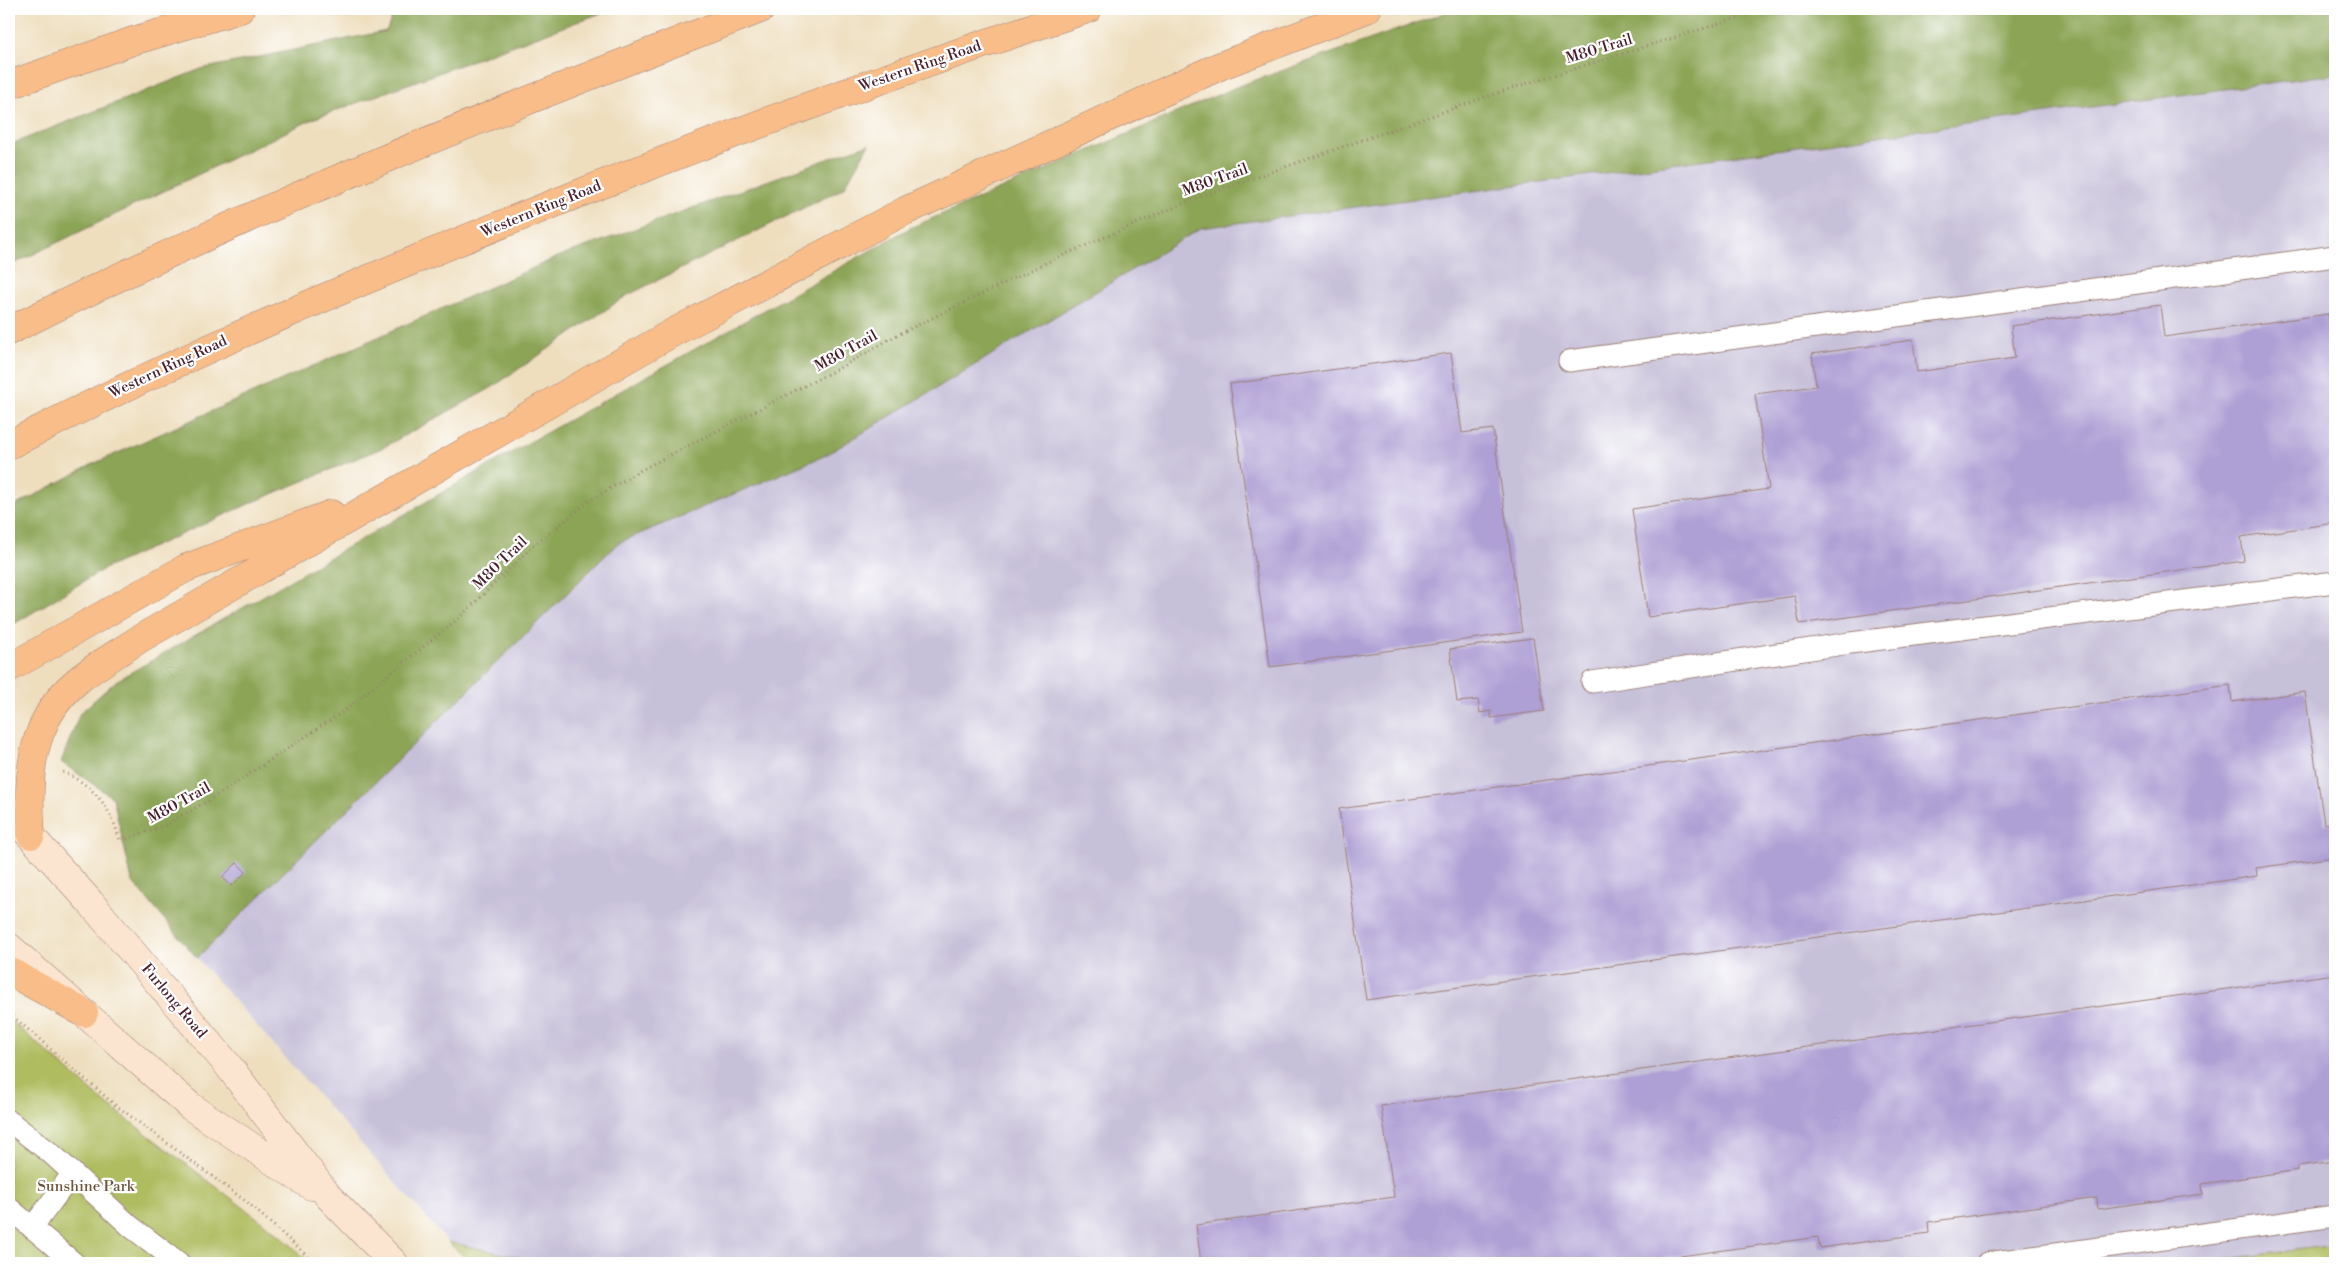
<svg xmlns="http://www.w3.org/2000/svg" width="2344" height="1272" viewBox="0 0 2344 1272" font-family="'Libre Bodoni',serif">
  <rect width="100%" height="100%" fill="#fff"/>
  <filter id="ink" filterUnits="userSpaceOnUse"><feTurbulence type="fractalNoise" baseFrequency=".02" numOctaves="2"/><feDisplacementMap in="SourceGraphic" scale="10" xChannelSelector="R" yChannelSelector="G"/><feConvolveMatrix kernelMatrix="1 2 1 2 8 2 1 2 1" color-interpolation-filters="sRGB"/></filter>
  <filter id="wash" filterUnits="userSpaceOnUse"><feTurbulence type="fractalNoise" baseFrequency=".0096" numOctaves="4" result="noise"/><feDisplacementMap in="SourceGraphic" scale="20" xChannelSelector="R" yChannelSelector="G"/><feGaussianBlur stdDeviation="1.12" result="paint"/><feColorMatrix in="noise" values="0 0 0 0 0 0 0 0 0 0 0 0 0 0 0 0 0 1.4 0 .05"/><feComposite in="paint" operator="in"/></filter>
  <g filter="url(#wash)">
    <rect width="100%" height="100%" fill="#eedebe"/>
    <path fill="#c7c0d9" d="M2335,74v1171l-138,18h-1651l-98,-21 -251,-284 421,-415 208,-88 375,-227z"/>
    <path fill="#afbc5e" stroke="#7c6e44" d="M9,1019l98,85 174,132 29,27h-301z
      M448,1242l98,21h-75z
      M2335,1245v18h-138z"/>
    <path fill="#8ba455" stroke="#6a6240" d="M396,9h216l-299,110 -304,147v-121l192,-76 185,-38z
      M1456,9h879v65l-1134,154 -375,227 -208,88 -421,415 -65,-77 -19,-83 -52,-36 19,-49 36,-32 405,-234 389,-219 326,-141z
      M869,144l-25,44 -218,108 -135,92 -107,59 -133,56 -147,66 -95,58v-118l84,-45 467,-208z"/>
    <g id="blocks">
      <path fill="#ae9fd4" d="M2160,305l4,32 164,-23 7,47v162l-94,14 3,24 -445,63 -4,-28 -147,21 -16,-108 137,-20 -14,-95 61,-8 -4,-32 101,-14 4,32 98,-14 -4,-32z
        M1451,353l11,80 31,-4 29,203 -252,35 -40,-283z
        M1533,638l11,73 -53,7v-7l-11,2 -2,-13 -21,2 -7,-53z
        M2230,685l2,17 73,-10 19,132 11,-1v34l-79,11 1,8 -891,124 -27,-191z
        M237,863l9,9 -14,14 -10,-9z
        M2335,974v187l-37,5v4l-96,14 1,10 -105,15 -1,-11 -169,24 1,11 -109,15 -2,-11 -188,26h-429l-5,-38 198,-28 -13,-91z"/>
    </g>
  </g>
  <g filter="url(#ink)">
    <use href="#blocks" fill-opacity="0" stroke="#9c7e74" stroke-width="1"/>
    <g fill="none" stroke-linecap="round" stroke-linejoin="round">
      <g stroke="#9c7e74" stroke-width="23">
        <path id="lane" d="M1569,361l766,-105
          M1592,682l258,-39 485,-61
          M9,1121l44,34 77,71 49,37
          M9,1208l65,55
          M32,1228l41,-55
          M1987,1263l348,-47"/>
      </g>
      <g stroke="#9c7e74" stroke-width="29">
        <path id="secondary" d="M9,812l81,90 137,162 102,133 65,66
          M9,947l181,159 121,80"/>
      </g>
      <g stroke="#9c7e74" stroke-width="29">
        <path id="highway" d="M9,85l124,-44 107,-32
          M9,331c243,-123 498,-224 752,-322
          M9,445c179,-92 364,-170 551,-244 174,-69 350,-134 528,-192
          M9,668l177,-100 145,-54
          M31,835c-4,-57 -2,-114 46,-154 20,-16 43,-29 64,-43l531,-305 233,-122 315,-145 147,-57
          M9,971l75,42"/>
      </g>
      <path stroke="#9c7e74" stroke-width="3" stroke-dasharray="1 4" stroke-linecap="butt" d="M63,772c32,14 48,36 57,69l46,-16 55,-32 123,-82 116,-94 74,-72 57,-45 50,-30 202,-104 54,-31 157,-76 142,-61 310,-108 260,-81
        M9,1013l105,91 134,99 67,60"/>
      <use href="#lane" stroke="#fff" stroke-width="21"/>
      <use href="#secondary" stroke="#fce5d0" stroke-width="28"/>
      <use href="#highway" stroke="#f8bd89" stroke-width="28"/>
    </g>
  </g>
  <g text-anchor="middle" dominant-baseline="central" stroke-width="4.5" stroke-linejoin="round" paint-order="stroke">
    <g font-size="15" fill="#4a1f2b" stroke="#fff">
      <text transform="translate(1599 49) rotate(-17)">M80 Trail</text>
      <text transform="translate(920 66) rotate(-19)">Western Ring Road</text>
      <text transform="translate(1215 180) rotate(-20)">M80 Trail</text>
      <text transform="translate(541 209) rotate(-22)">Western Ring Road</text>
      <text transform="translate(846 351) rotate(-29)">M80 Trail</text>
      <text transform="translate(168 367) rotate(-25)">Western Ring Road</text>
      <text transform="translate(500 563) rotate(-44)">M80 Trail</text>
      <text transform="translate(179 803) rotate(-29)">M80 Trail</text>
      <text transform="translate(174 1001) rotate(50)">Furlong Road</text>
    </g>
    <g font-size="15" fill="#6d563d" stroke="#fff">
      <text x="86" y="1186">Sunshine Park</text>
    </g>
  </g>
  <rect width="2344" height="1272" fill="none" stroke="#fff" stroke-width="30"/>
</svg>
